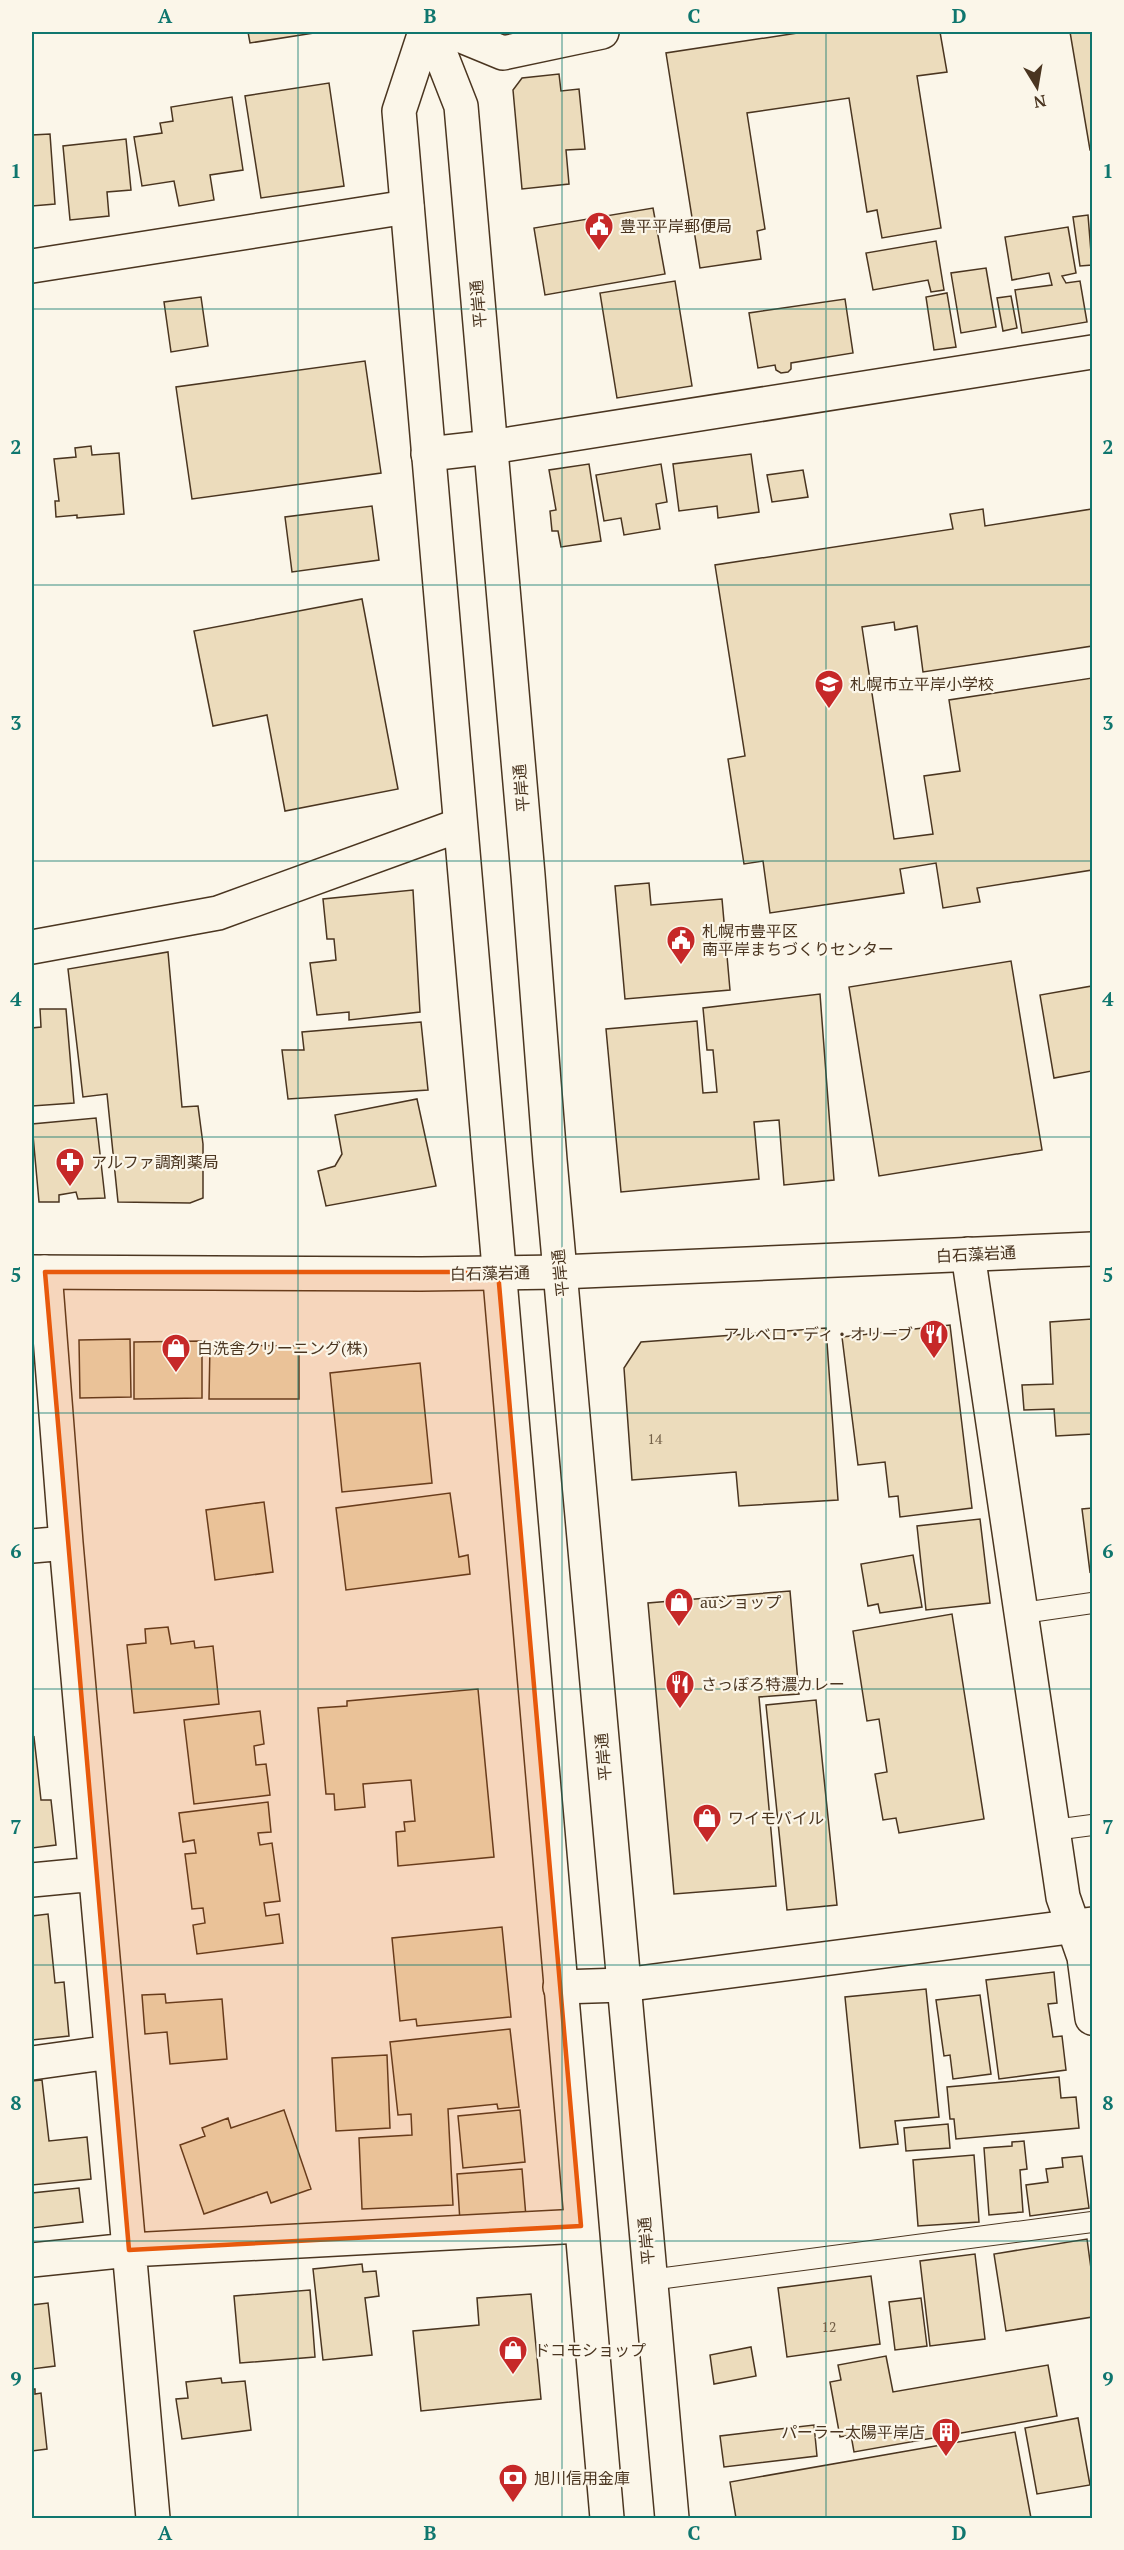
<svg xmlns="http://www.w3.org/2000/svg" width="1124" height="2550" viewBox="0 0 1124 2550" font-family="'PT Serif','Noto Sans JP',serif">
  <rect width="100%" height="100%" fill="#fbf6e9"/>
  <path fill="#ecdcbc" stroke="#4a3520" stroke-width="1.5" d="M248,32h65l1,1 -64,10z
    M804,32h136l7,40 -30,4 24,152 -59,10 -5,-28 -10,2 -18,-114 -102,15 18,116 -8,2 4,28 -61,9 -34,-215z
    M1070,32h22v118h-2z
    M559,74l2,17 18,-2 6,60 -19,1 3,34 -47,5 -9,-99 9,-12z
    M329,83l15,103 -83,12 -16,-102z
    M232,97l11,73 -33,5 4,25 -35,6 -5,-25 -32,5 -8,-49 28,-4 -2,-10 13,-2 -2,-14z
    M50,134l5,70 -23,2v-71z
    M126,139l5,51 -24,2 2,24 -39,4 -7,-74z
    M653,208l12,66 -120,21 -11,-67z
    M1088,215l4,50 -12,1 -7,-49z
    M1068,227l8,46 -14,3 4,7 14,-2 7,41 -65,11 -7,-43 37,-5 -3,-12 -37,7 -7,-43z
    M936,241l8,49 -13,2 -3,-12 -55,10 -7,-37z
    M986,268l10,59 -35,6 -10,-60z
    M675,281l17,105 -75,12 -17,-105z
    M947,293l9,54 -22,3 -8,-53z
    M1011,296l6,32 -14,3 -6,-33z
    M201,297l7,49 -37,6 -7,-50z
    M845,299l8,54 -62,10v6l-3,3 -7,1 -5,-3 -1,-5 -17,3 -9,-55z
    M365,361l16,112 -189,26 -16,-112z
    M91,446l1,9 27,-2 5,61 -47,4v-3l-21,2 -1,-16h4l-5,-42 22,-2 -1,-9z
    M751,454l8,58 -41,6 -1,-12 -38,5 -6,-47z
    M589,464l12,77 -40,6 -3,-16h-6l-2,-20 6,-1 -7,-40z
    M661,464l6,38 -11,2 4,25 -36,6 -3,-17 -17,3 -8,-46z
    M803,470l5,27 -36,5 -5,-27z
    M372,506l7,54 -87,12 -7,-55z
    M983,509l2,17 107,-17v137l-169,26 -6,-46 -22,4 -1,-8 -32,5 32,212 39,-5 -9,-58 36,-5 -11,-71 143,-22v192l-115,18 3,14 -37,6 -7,-45 -36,6 4,24 -134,20 -7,-52 -19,3 -16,-105 17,-3 -30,-191 238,-36 -3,-15z
    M362,599l36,190 -113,22 -18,-96 -54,11 -19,-95z
    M649,883l2,22 71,-6 8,91 -105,9 -10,-113z
    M413,890l7,122 -71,8v-8l-32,3 -7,-52 26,-3 -2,-21h-7l-4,-40z
    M168,952l14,155 16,-1 5,38v54l-13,5 -72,-1 -11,-108 -24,3 -15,-128z
    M1011,961l31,189 -163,26 -30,-189z
    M1092,986v85l-38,7 -14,-83z
    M820,994l14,186 -50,5 -5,-65 -25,2 5,57 -138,13 -15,-163 91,-8 6,72 14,-1 -4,-42h-6l-4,-42z
    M40,1009h26l8,94 -42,3v-78l9,-1z
    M421,1022l7,68 -140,9 -6,-49h22l-2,-18z
    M417,1099l19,87 -110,20 -8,-35 17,-5 7,-12 -7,-39z
    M96,1118l9,80 -27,1 -2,-7 -17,3v7h-20l-7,-78z
    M1092,1319v115l-36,2 -2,-27 -30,1 -2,-25 31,-1 -3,-62z
    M950,1325l22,183 -72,9 -2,-21 -9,1 -4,-35 -27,3 -16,-128z
    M826,1328l12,172 -99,6 -3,-34 -104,8 -8,-112 17,-26z
    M130,1339l1,58 -51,1 -1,-58z
    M202,1341v57l-68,1v-57z
    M210,1345l89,1v53h-90z
    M420,1363l12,120 -90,9 -12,-119z
    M450,1493l9,64 9,-2 2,19 -124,16 -10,-82z
    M264,1502l9,70 -58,8 -9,-70z
    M1092,1508v63l-2,1 -8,-63z
    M980,1519l10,84 -64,7 -9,-84z
    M913,1555l9,52 -42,6 -2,-9 -10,2 -7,-42z
    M790,1591l9,103 -40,3 17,189 -102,8 -26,-291z
    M952,1614l32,205 -85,14 -3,-15 -13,2 -8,-46 12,-2 -8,-53 -12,2 -14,-90z
    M168,1627l3,17 23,-3 1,7 18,-2 6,58 -85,9 -7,-68 19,-2 -1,-14z
    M478,1689l16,168 -96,9 -2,-34 9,-1 -1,-9 11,-1 -4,-41 -48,4 2,23 -30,3 -1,-16h-8l-8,-86 29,-2v-5z
    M816,1700l21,205 -50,5 -21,-205z
    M260,1711l4,33 -10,2 2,19 10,-1 4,31 -76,9 -10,-84z
    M34,1737l7,63h10l5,45 -24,3v-110z
    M268,1802l3,30 -13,1 2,12 12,-2 8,58 -16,2 2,13 13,-2 4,29 -86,11 -4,-29 12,-2 -2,-15 -11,1 -7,-55 11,-1 -2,-13 -11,2 -4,-29z
    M48,1914l7,69 9,-1 5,54 -37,4v-124z
    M502,1927l9,90 -94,9 -1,-7 -16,2 -8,-83z
    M1054,1972l3,31 -9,1 5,33 9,-1 4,34 -67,9 -13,-99z
    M926,1989l13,128 -44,4 3,23 -38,4 -15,-151z
    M165,1994l1,9 56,-4 5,60 -57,5 -3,-32 -22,2 -3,-39z
    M980,1995l11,79 -38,5 -3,-24 -6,1 -8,-56z
    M510,2029l9,78 -21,2 -1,-5 -49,5 5,96 -91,4 -3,-71 53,-3 -1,-21 -13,1 -8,-73z
    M387,2055l3,73 -54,3 -4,-73z
    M1059,2077l2,21 15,-1 3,31 -123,11 -2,-20h-4l-3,-32z
    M42,2080l7,61 38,-4 4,42 -59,6v-104z
    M284,2110l27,79 -40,14 -4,-11 -63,22 -24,-69 25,-9 -3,-8 26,-10 3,10z
    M520,2110l5,52 -62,6 -5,-52z
    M948,2124l2,24 -44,3 -2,-23z
    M1024,2141l3,28 -7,1 3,42 -34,3 -5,-67 28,-2v-4z
    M974,2155l5,67 -61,4 -5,-66z
    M1082,2156l7,52 -59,8 -4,-31 22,-3 -2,-13 17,-2 -1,-9z
    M522,2169l4,48 -66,5 -3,-48z
    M79,2188l4,34 -51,6v-35z
    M1087,2239l5,37v41l-86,14 -12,-77z
    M975,2254l10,85 -55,7 -10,-85z
    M362,2264l1,8 13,-1 3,25 -14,2 7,57 -49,5 -10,-91z
    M871,2276l9,68 -93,13 -9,-69z
    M310,2290l5,67 -75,6 -6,-67z
    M531,2294l10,105 -120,12 -8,-80 66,-6 -2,-27z
    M921,2298l6,48 -32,4 -6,-48z
    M48,2303l7,63 -23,3v-64z
    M751,2347l5,29 -42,8 -4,-29z
    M886,2356l7,36 155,-27 9,51 -203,36 -3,-17 -11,2 -10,-55 11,-2 -3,-15z
    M221,2378l1,5 23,-2 6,49 -69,9 -6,-40 12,-1 -2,-16z
    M32,2389h3v5l6,-1 6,56 -15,2z
    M1078,2418l12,67 -53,9 -12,-66z
    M814,2425l3,31 -93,11 -4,-31z
    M1015,2432l16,86h-295l-6,-36z"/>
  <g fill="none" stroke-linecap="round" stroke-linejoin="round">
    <g stroke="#4a3520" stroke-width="22">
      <path id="service" d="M1023,1613l69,-10
        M1054,1830l38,-5
        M650,2280l442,-58"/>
    </g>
    <g stroke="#4a3520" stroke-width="36">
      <path id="minor" d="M452,32l51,21 99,-21
        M32,266l375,-59
        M428,454l63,-7 601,-95
        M32,947l186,-34 242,-88
        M968,1254l95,643 21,60 8,61
        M45,1272l21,271 87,975
        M32,1546l34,-3
        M32,1880l63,-6
        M560,1987l63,-2 469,-61
        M32,2063l79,-11
        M32,2260l97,-10 452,-24"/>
    </g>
    <g stroke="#4a3520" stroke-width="36">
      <path id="secondary" d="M32,1272l389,2 139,-2 532,-23"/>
    </g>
    <g stroke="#4a3520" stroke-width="36">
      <path id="trunk" d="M425,32l-26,79 208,2407
        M432,32l29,74 67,769 22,285 122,1358"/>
    </g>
    <use href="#service" stroke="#fbf6e9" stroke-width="20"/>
    <use href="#minor" stroke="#fbf6e9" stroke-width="33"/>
    <use href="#secondary" stroke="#fbf6e9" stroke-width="33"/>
    <use href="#trunk" stroke="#fbf6e9" stroke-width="33"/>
  </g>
  <path fill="#e8590c" fill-opacity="0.2" stroke="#e8590c" stroke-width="4.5" stroke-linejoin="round" d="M45,1272h453l83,954 -452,24z"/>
  <path fill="none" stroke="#0f766e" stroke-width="1.5" stroke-opacity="0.55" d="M298,32v2486M562,32v2486M826,32v2486M32,309h1060M32,585h1060M32,861h1060M32,1137h1060M32,1413h1060M32,1689h1060M32,1965h1060M32,2241h1060"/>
  <defs>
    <g id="civic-pin" transform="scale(1.5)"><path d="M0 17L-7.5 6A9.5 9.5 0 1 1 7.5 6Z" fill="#c62828" stroke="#fbf6e9"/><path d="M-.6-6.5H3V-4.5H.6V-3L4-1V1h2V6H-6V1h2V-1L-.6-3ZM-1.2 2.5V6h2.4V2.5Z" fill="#fff"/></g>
    <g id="school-pin" transform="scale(1.5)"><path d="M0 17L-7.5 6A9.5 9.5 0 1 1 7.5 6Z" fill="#c62828" stroke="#fbf6e9"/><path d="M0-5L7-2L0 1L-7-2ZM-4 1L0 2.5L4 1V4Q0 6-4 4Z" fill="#fff"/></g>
    <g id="pharmacy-pin" transform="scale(1.5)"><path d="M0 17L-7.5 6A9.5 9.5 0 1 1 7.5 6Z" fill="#c62828" stroke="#fbf6e9"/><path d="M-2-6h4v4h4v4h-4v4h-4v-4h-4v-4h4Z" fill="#fff"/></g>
    <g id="restaurant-pin" transform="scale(1.5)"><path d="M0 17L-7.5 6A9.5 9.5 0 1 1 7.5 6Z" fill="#c62828" stroke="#fbf6e9"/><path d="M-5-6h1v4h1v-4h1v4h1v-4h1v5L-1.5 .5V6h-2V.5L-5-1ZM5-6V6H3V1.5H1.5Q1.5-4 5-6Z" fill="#fff"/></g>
    <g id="shop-pin" transform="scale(1.5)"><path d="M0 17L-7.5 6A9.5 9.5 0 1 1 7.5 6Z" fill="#c62828" stroke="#fbf6e9"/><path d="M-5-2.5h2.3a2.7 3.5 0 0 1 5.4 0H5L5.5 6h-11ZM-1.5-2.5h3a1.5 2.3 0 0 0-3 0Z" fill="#fff"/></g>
    <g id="building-pin" transform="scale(1.5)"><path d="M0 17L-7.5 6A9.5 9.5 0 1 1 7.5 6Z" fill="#c62828" stroke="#fbf6e9"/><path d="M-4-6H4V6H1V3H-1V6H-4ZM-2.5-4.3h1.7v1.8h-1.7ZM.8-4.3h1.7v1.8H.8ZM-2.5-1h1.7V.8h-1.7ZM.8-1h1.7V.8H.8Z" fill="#fff"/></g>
    <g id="bank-pin" transform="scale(1.5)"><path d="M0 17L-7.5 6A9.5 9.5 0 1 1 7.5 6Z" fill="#c62828" stroke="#fbf6e9"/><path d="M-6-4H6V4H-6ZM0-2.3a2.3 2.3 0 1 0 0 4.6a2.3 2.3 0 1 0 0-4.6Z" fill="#fff"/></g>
  </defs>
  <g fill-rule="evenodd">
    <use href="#civic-pin" x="599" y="226"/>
    <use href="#school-pin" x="829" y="684"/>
    <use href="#civic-pin" x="681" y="940"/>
    <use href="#pharmacy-pin" x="70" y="1162"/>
    <use href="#restaurant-pin" x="934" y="1334"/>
    <use href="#shop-pin" x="176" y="1348"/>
    <use href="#shop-pin" x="679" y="1602"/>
    <use href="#restaurant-pin" x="680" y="1684"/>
    <use href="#shop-pin" x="707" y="1818"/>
    <use href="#shop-pin" x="513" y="2350"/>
    <use href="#building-pin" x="946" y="2432"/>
    <use href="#bank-pin" x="513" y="2478"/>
  </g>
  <g text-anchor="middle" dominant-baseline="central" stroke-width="4.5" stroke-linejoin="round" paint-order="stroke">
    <g font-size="14" fill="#725f47">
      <text x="655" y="1438">14</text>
      <text x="829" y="2326">12</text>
    </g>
    <g font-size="16" fill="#4a3520" stroke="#fbf6e9" text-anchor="start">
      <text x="620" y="226">豊平平岸郵便局</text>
      <text x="850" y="684">札幌市立平岸小学校</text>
      <text x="702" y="931">札幌市豊平区<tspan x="702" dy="18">南平岸まちづくりセンター</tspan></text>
      <text x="91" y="1162">アルファ調剤薬局</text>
      <text x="913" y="1334" text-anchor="end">アルベロ・ディ・オリーブ</text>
      <text x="197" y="1348">白洗舎クリーニング(株)</text>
      <text x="700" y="1602">auショップ</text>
      <text x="701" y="1684">さっぽろ特濃カレー</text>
      <text x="728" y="1818">ワイモバイル</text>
      <text x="534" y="2350">ドコモショップ</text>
      <text x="925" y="2432" text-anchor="end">パーラー太陽平岸店</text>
      <text x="534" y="2478">旭川信用金庫</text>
    </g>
    <g font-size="16" fill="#4a3520" stroke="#fbf6e9">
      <text transform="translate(478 304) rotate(-95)">平岸通</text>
      <text transform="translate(521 788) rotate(-95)">平岸通</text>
      <text transform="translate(976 1254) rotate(-3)">白石藻岩通</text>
      <text transform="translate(490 1273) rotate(-1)">白石藻岩通</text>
      <text transform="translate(560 1273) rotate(-96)">平岸通</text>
      <text transform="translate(603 1757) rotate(-95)">平岸通</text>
      <text transform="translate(646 2241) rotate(-95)">平岸通</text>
    </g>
  </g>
  <rect width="1124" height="2550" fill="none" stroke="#fbf6e9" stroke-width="66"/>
  <g transform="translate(1037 87) rotate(169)" stroke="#fbf6e9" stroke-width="4.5" paint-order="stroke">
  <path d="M0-4.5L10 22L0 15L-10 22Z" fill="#4a3520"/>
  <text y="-9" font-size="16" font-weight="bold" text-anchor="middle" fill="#4a3520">N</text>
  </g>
  <rect x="33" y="33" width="1058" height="2484" fill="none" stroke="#0f766e" stroke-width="2"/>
  <g font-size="20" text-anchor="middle" font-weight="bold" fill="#0f766e">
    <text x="165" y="23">A</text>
    <text x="430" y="23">B</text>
    <text x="694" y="23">C</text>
    <text x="959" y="23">D</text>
    <text x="16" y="178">1</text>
    <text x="1108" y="178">1</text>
    <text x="16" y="454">2</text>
    <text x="1108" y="454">2</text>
    <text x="16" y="730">3</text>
    <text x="1108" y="730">3</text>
    <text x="16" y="1006">4</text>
    <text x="1108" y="1006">4</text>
    <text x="16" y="1282">5</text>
    <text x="1108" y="1282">5</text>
    <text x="16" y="1558">6</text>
    <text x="1108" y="1558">6</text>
    <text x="16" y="1834">7</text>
    <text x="1108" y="1834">7</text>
    <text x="16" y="2110">8</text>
    <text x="1108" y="2110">8</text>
    <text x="16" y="2386">9</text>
    <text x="1108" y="2386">9</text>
    <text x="165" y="2540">A</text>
    <text x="430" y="2540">B</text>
    <text x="694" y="2540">C</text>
    <text x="959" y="2540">D</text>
  </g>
</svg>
